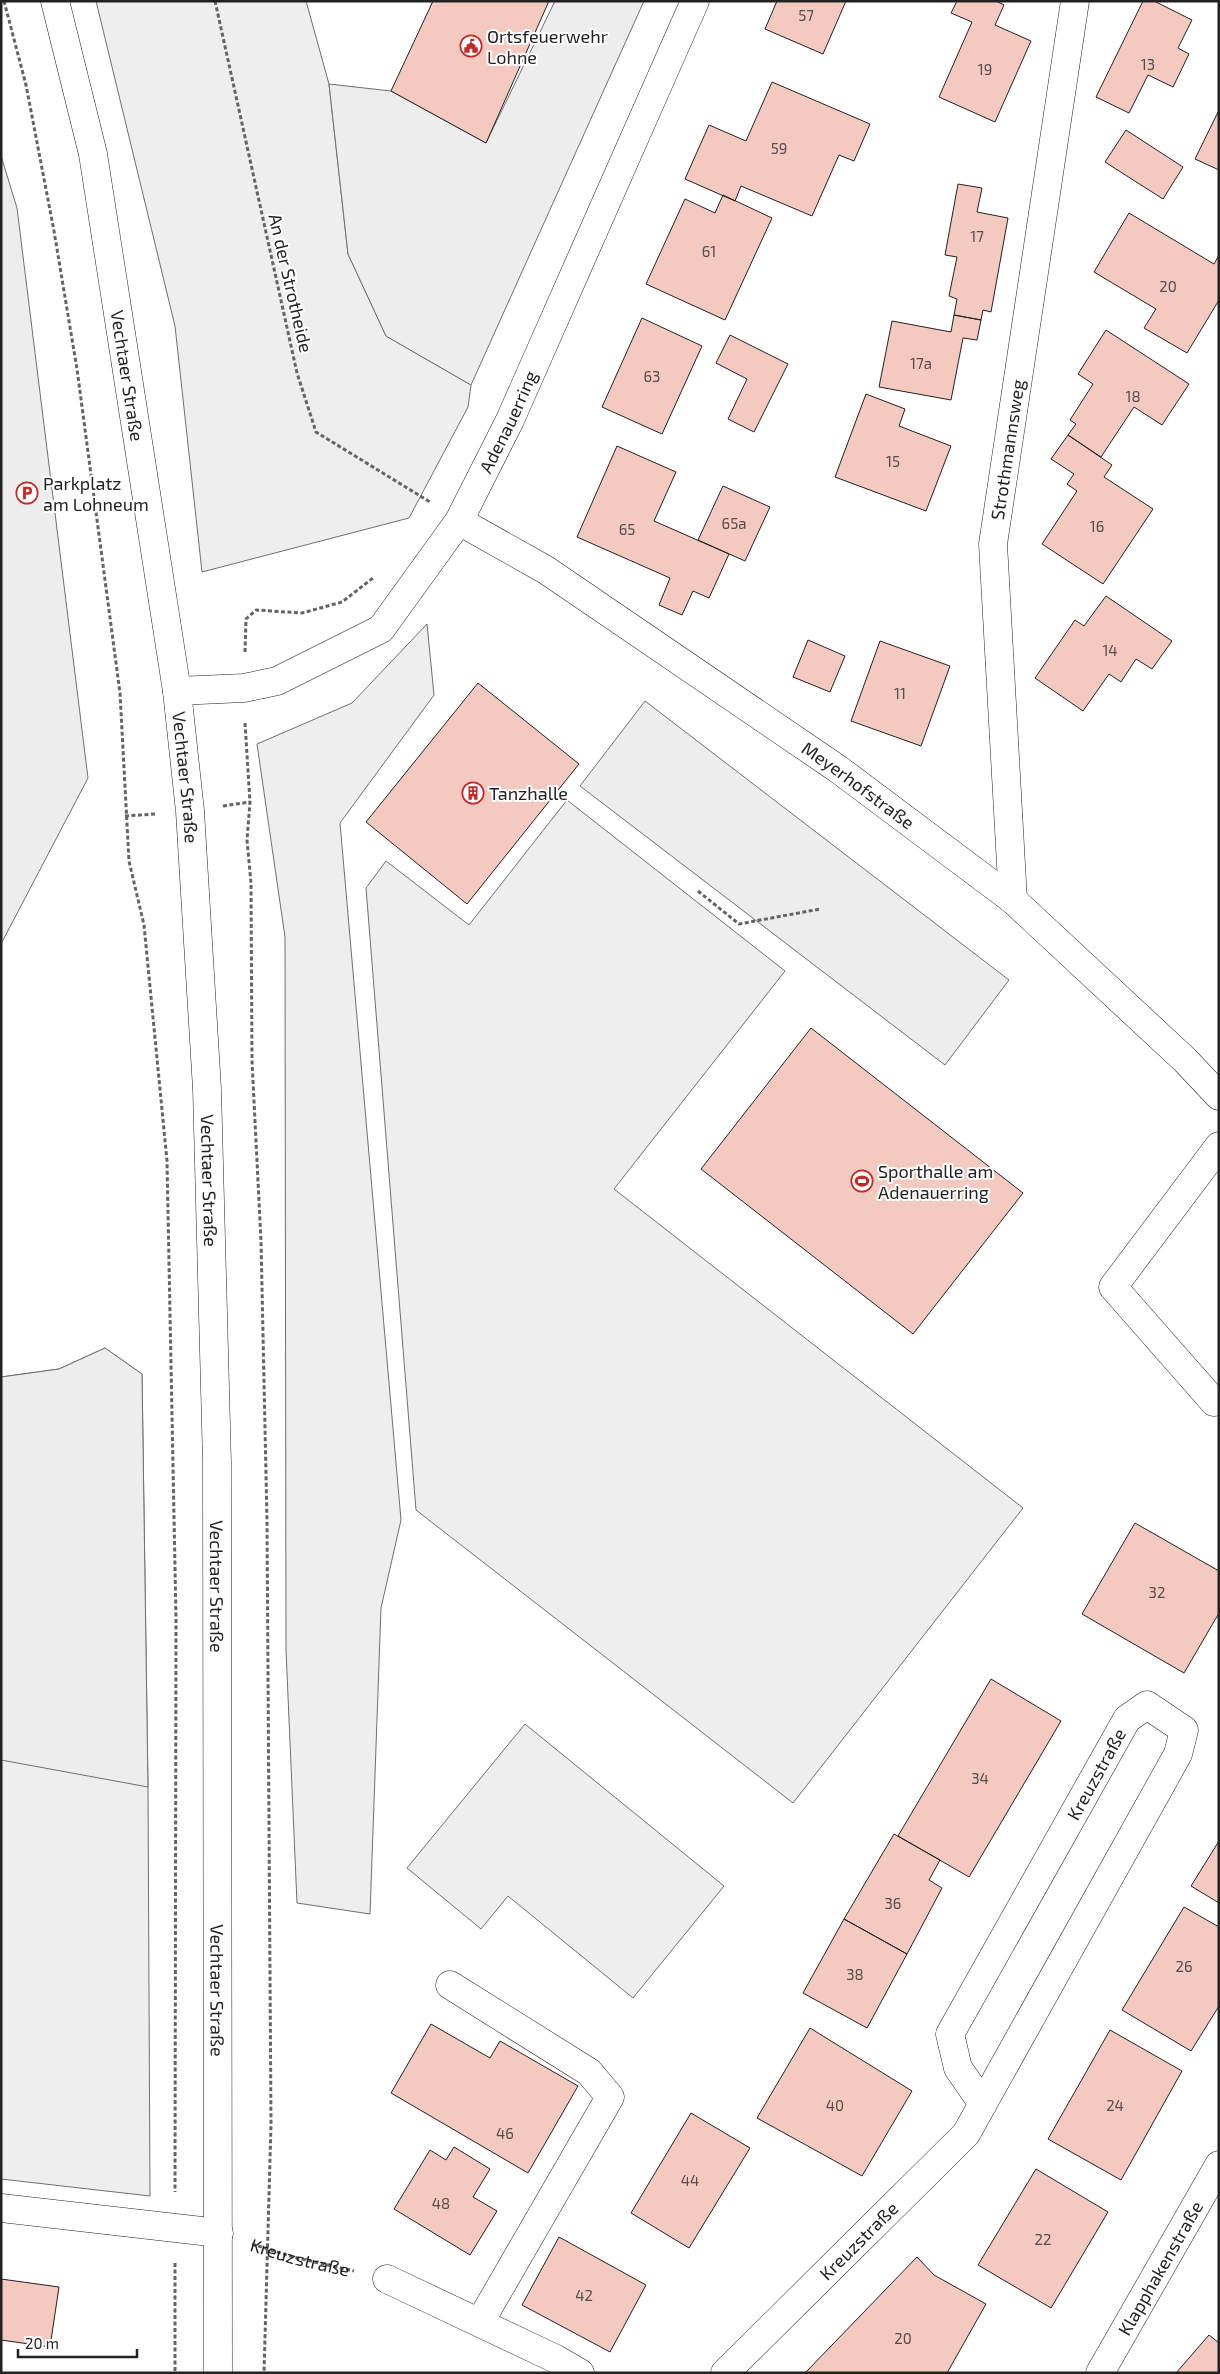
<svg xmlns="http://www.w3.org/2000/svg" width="1220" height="2374" viewBox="0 0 1220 2374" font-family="'Exo 2',sans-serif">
  <rect width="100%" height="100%" fill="#fff"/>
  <path fill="#eee" stroke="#6f6f6f" d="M96,1h210l23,83 19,170 38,82 85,49 -3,22 -59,111 -207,54 -27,-246z
    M427,624l7,71 -94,128 61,697 -20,88 -11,306 -73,-11 -11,-253 -1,-713 -28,-193 95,-41z
    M567,800l218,171 -171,218 409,319 -230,295 -377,-293 -50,-622 20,-27 83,64z
    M105,1348l37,26 6,413 2,409 -149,-17v-802l58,-8z
    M525,1724l199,162 -91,112 -125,-102 -27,33 -74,-61z"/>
  <path fill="#ededed" stroke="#6f6f6f" d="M555,1h89l-173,384 -85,-49 -38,-82 -19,-170 62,7 95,52z
    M1,156l16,52 71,570 -87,166z
    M645,701l364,279 -64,85 -365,-279z
    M105,1348l37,26 6,413 -147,-27v-383l58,-8z"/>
  <path fill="#f3c9c0" stroke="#222" d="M433,1h116l-63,142 -95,-52z
    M777,1h69l-23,53 -58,-25z
    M957,1h39l8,4 -9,20 36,16 -36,81 -56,-25 33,-75 -21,-9z
    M1143,1h11l38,19 -14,28 11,6 -16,33 -25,-12 -19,38 -33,-16z
    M772,82l98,42 -16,37 -15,-6 -27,61 -71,-30 -6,15 -50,-22 24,-54 37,16z
    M1218,112h1v58l-24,-11z
    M1126,130l57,37 -20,32 -58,-37z
    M958,184l24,4 -5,24 31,6 -17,94 -8,-2 -2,10 -27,-5 3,-16 -8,-3 8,-39 -12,-2z
    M723,195l49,23 -47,102 -79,-36 39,-85 30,14z
    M1129,213l85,51 5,-9v45l-32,53 -43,-25 12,-19 -62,-37z
    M954,315l27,5 -4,20 -14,-2 -12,62 -72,-13 13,-66 59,11z
    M642,318l60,28 -40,88 -60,-27z
    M1106,330l83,54 -27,41 -28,-18 -33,50 -33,-22 8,-11 -6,-4 23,-36 -15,-10z
    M730,335l58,29 -34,68 -26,-13 19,-40 -31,-16z
    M866,394l39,15 -6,17 52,20 -25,65 -91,-34z
    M1068,435l44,30 -8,12 49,32 -50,75 -61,-40 35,-53 -10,-7 7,-10 -23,-15z
    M617,446l59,26 -22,49 75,33 -20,44 -16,-7 -11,24 -23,-10 11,-27 -93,-41z
    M723,486l47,21 -25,54 -47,-21z
    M1106,596l66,45 -20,28 -16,-10 -15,23 -12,-8 -26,37 -48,-33 40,-58 9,6z
    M808,640l37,16 -15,36 -37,-15z
    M880,641l70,25 -29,80 -70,-25z
    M478,683l101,81 -112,140 -101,-82z
    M811,1028l212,165 -110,141 -212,-165z
    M1135,1523l84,48v42l-35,60 -102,-59z
    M991,1679l70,42 -92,156 -71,-41z
    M894,1834l46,26 -11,20 13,8 -35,66 -63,-35z
    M1219,1841v62l-28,-17z
    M1184,1907l35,20v79l-28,45 -69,-41z
    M844,1919l63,35 -40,74 -64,-35z
    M431,2024l59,34 10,-17 78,45 -50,87 -137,-80z
    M810,2028l102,63 -50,85 -105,-58z
    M1110,2030l72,41 -61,109 -73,-41z
    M691,2113l59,35 -61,100 -58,-35z
    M454,2147l36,22 -17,28 24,14 -27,44 -76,-46 36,-59 16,10z
    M1036,2169l72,43 -57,96 -73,-43z
    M559,2237l87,48 -36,67 -88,-47z
    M917,2257l17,18 52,29 -39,69h-142z
    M1,2279l58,8 -9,60 -49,-7z
    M1209,2335l10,8v30h-43z"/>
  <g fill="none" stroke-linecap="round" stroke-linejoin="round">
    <g stroke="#222" stroke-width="29">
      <g id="minor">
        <path id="s2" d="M459,521l87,49 292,199 175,131 172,160 34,36"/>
        <path id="s3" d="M177,691l67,-3 33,-7 104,-52 78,-108 51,-101 185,-419"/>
        <path id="s4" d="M1013,900l-20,-356 82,-543"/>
        <path d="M1214,1402l-101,-115 106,-141"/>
        <path d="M450,1985l139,87 21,25 -130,225"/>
        <path d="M1,2208l218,25"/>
        <path d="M387,2279l169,80 24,14"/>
        <path id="s5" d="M725,2373l241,-239 212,-380 6,-24 -37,-25 -20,14 -177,315 8,34 25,36"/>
        <path id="s6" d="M1100,2373l119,-208"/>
      </g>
    </g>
    <g stroke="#222" stroke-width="29">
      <g id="major">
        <path id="s7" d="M55,1l38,153 84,537 13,120 17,278 10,374 1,910"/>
      </g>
    </g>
    <g stroke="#646464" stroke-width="3" stroke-dasharray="4 2.5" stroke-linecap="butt">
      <path d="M4,1l22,84 28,146 23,138 43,324 9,168 15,64 23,236 9,458 -1,573"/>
      <path d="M215,1l82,372 19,59 114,70"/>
      <path d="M245,652l1,-33 10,-9 46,3 40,-11 31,-24"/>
      <path d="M245,723l5,79 -3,38 4,43 1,178 9,180 6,280 4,603 -7,249"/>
      <path d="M223,806l27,-4"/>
      <path d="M125,816l30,-2"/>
      <path d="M698,891l41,33 81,-15"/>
      <path id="s1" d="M252,2244l41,13 61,14"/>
      <path d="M175,2263v110"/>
    </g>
    <use href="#minor" stroke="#fff" stroke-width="28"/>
    <use href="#major" stroke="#fff" stroke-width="28"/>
  </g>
  <defs>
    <g id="civic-ring" transform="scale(1.125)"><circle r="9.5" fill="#fff" stroke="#c62828" stroke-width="1.5"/><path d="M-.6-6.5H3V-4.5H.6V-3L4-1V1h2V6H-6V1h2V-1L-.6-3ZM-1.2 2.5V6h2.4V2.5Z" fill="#c62828"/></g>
    <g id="parking-ring" transform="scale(1.125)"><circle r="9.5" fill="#fff" stroke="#c62828" stroke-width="1.5"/><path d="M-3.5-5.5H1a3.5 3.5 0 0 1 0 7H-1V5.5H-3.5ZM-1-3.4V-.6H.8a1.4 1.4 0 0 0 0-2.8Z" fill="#c62828"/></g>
    <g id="building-ring" transform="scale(1.125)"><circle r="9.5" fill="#fff" stroke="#c62828" stroke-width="1.5"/><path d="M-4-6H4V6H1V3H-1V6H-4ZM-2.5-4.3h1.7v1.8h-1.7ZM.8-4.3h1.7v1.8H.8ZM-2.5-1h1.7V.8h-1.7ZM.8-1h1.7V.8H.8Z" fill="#c62828"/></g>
    <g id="stadium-ring" transform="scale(1.125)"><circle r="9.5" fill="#fff" stroke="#c62828" stroke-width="1.5"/><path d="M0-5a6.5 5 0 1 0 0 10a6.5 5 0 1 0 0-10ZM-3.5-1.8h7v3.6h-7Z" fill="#c62828"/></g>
  </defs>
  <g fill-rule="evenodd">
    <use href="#civic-ring" x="471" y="46"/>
    <use href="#parking-ring" x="27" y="493"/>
    <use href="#building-ring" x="473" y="793"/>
    <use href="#stadium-ring" x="862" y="1181"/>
  </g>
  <g text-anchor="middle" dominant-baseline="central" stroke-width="4" stroke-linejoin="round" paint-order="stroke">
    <g font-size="15" fill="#564c4a">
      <text x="806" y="15">57</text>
      <text x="1148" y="64">13</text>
      <text x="985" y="69">19</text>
      <text x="779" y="148">59</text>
      <text x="977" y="236">17</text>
      <text x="709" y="251">61</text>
      <text x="1168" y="286">20</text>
      <text x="921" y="363">17a</text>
      <text x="652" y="376">63</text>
      <text x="1133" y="396">18</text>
      <text x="893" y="461">15</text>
      <text x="734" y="523">65a</text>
      <text x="1097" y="526">16</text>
      <text x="627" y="529">65</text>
      <text x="1110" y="650">14</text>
      <text x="900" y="693">11</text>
      <text x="1157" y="1592">32</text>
      <text x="980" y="1778">34</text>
      <text x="893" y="1903">36</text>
      <text x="1184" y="1966">26</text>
      <text x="855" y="1974">38</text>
      <text x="835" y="2105">40</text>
      <text x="1115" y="2105">24</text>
      <text x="505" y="2133">46</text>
      <text x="690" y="2180">44</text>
      <text x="441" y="2203">48</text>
      <text x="1043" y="2239">22</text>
      <text x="584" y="2295">42</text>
      <text x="903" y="2338">20</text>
    </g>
    <g font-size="18" fill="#222" stroke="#fff" text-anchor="start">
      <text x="487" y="36">Ortsfeuerwehr<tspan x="487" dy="21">Lohne</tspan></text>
      <text x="43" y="483">Parkplatz<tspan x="43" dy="21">am Lohneum</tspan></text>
      <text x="489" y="793">Tanzhalle</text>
      <text x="878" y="1171">Sporthalle am<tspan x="878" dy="21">Adenauerring</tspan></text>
    </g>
    <g font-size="18" fill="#222" stroke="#fff">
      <text transform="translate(291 283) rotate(77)">An der Strotheide</text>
      <text stroke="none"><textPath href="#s7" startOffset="382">Vechtaer Straße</textPath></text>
      <text stroke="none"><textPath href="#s3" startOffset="461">Adenauerring</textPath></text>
      <text stroke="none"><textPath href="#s4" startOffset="452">Strothmannsweg</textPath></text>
      <text stroke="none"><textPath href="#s7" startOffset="788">Vechtaer Straße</textPath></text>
      <text stroke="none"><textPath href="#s2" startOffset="479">Meyerhofstraße</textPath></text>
      <text stroke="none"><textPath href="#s7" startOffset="1192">Vechtaer Straße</textPath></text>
      <text stroke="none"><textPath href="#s7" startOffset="1598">Vechtaer Straße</textPath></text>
      <text transform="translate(1096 1774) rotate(-61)">Kreuzstraße</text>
      <text stroke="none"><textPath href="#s7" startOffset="2002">Vechtaer Straße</textPath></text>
      <text stroke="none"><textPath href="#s5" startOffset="188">Kreuzstraße</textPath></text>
      <text stroke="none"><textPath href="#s1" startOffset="50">Kreuzstraße</textPath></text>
      <text stroke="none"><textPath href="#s6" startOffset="121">Klapphakenstraße</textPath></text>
    </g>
  </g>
  <rect width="1220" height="2374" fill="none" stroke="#222222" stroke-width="5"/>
  <path d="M18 2349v8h119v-8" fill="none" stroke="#222222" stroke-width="2.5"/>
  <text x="25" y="2349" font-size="15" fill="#222222" stroke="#ffffff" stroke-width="4" paint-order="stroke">20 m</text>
</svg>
